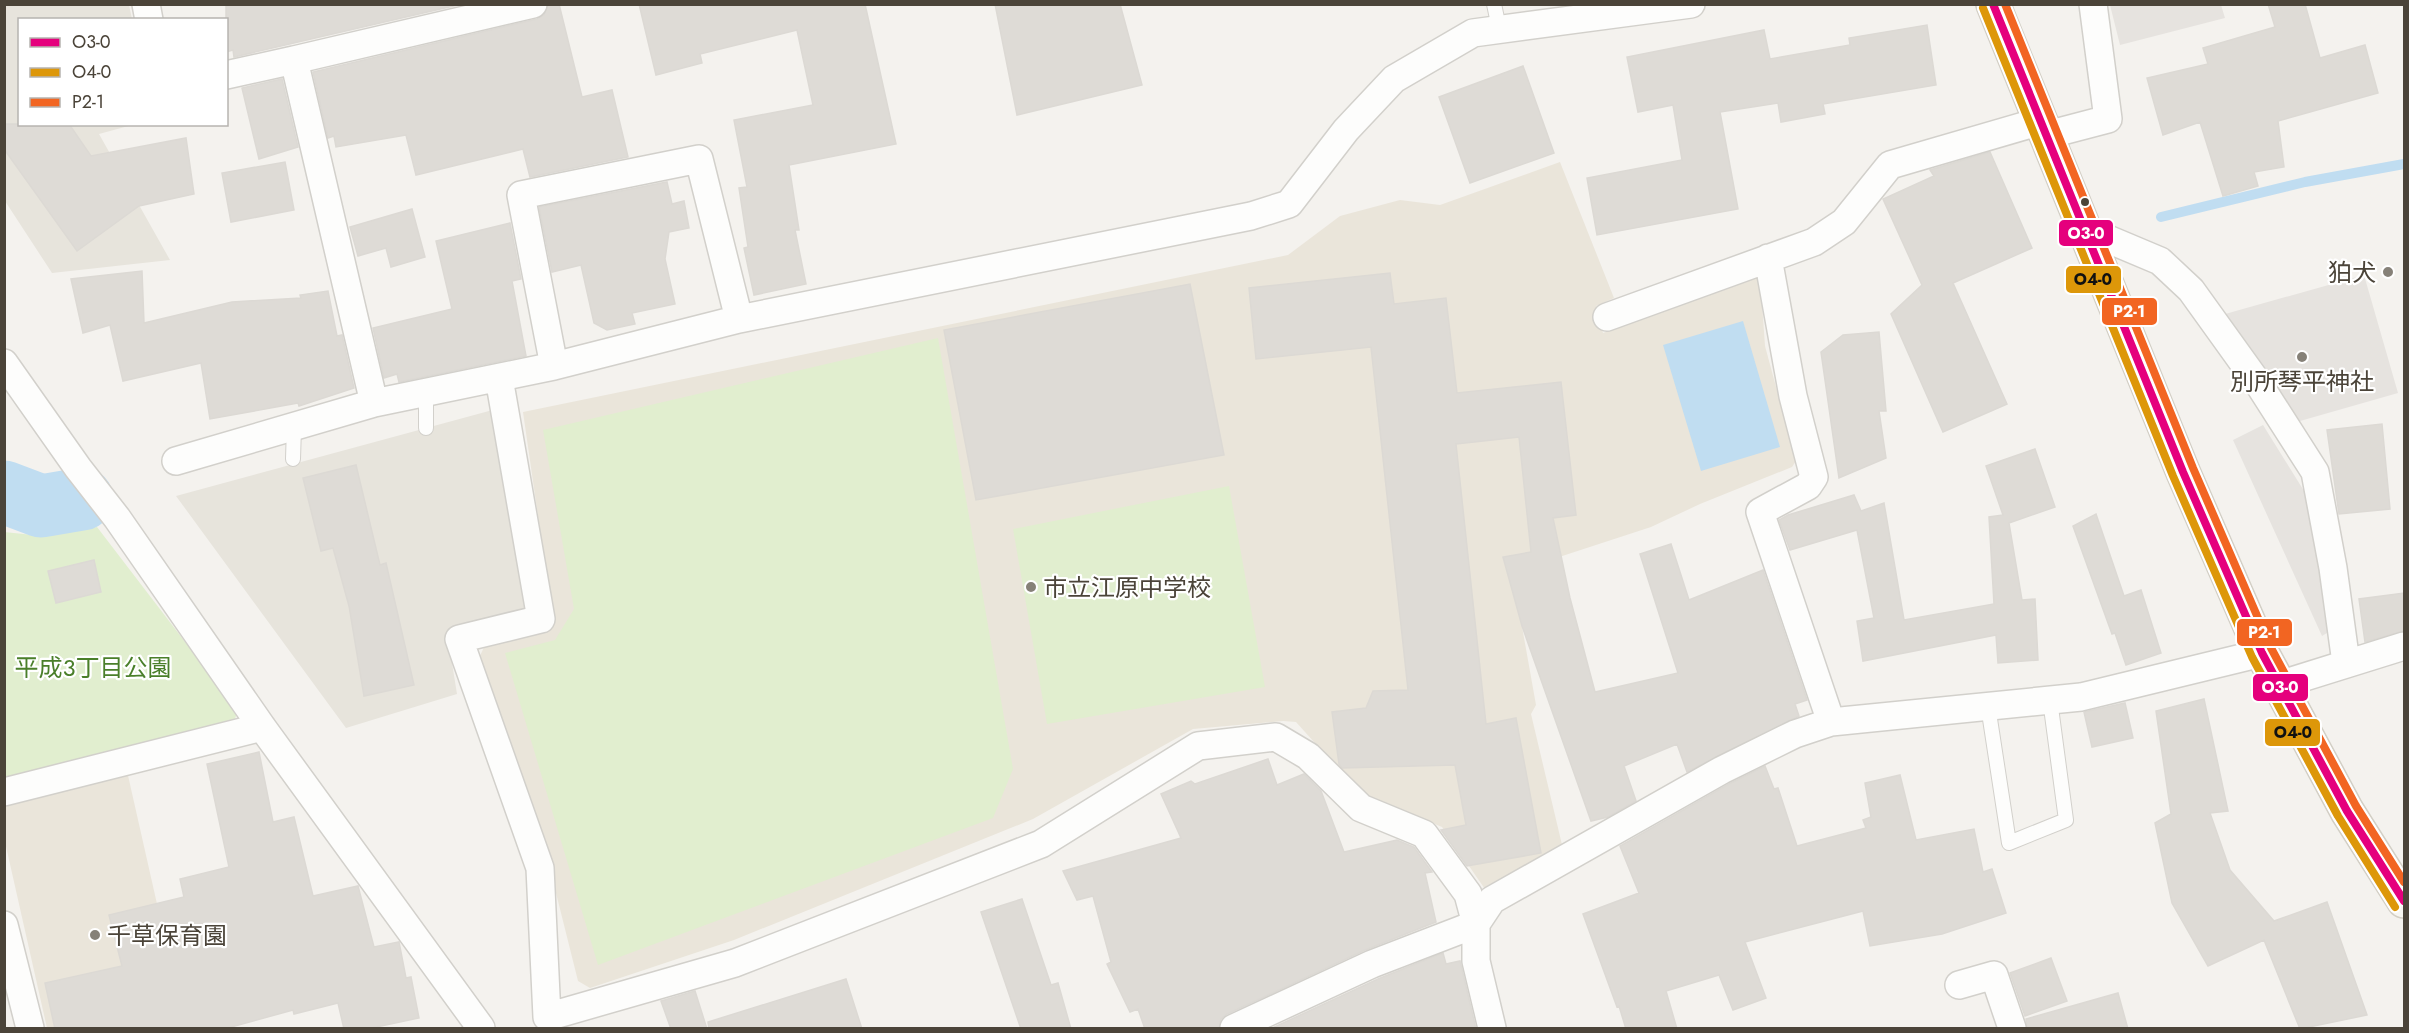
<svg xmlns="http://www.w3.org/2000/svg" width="2409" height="1033" viewBox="0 0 2409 1033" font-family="Jost,'Noto Sans JP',sans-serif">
  <rect width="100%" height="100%" fill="#f4f2ee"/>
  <path fill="#e7e4dc" d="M4,5h125l3,14 -112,1v104l112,1 -33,9 71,126 -118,13 -47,-72z
    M500,408l28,195 -9,12 -72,17 10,62 -111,34 -170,-232z"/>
  <path fill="#eae5da" d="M1560,162l54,136 -18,8 7,27 157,-58 5,71 31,115 -4,6 -92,37 -49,23 -141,46 11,48 15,84 -5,9 32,135 -76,43 -45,-65 -82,-34 -64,-71 -13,-1 -90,8 -160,90 -299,121 -144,48 -12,-7 -27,-108 -72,-215 6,-13 68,-25 -30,-208 765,-157 52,-39 60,-16 40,5z
    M127,771l58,257h-138l-42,-186 -1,-40z"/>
  <path fill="#e1eecf" d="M938,338l75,431 -20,49 -395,147 -93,-312 50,-13 19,-31 -31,-179z
    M1229,486l36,201 -218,37 -34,-195z
    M97,527l141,184 -6,15 -227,52 -1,-246 39,4z"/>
  <path fill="#e6e3df" d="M2110,5h111l4,13 -105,27z
    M2364,275l34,118 -112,32 -75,-107z
    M2263,425l51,82 21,121 -13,8 -89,-196z"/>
  <path fill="#c0ddf1" d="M1743,321l37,126 -79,24 -38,-126z"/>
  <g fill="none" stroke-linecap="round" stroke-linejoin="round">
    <path stroke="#c0ddf1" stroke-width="10" d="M2161,217l144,-35 99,-18"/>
    <path stroke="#c0ddf1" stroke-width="63" d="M4,492l37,14 41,-7"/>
  </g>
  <path fill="#dedbd6" stroke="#dcd9d4" stroke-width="1.5" d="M226,4h236l-228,53 -1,-7 -7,2z
    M548,4h11l23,93 30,-7 16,67 -98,20 -7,-28 -107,26 -10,-40 -70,12 -2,-11 -6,2 -15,-66 224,-53 7,-4z
    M639,4h226l31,140 -107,21 10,65h-4l11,54 -52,11 -10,-47 4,-1 -9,-59 8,-1 -13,-67 79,-15 -16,-75 -97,24 2,9 -46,12z
    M995,4h125l22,81 -125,30z
    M2268,4h37l15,54 45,-13 13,48 -100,28 6,46 -30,5 4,14 -35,10 -23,-74 -37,13 -16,-57 61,-14 -5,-16 72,-21z
    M1927,25l9,60 -113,19 2,10 -44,8 -3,-19 -58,9 18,97 -141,26 -10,-57 95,-18 -9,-55 -35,7 -11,-55 137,-27 6,29 80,-14 -1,-7z
    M1523,66l31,87 -84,30 -31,-86z
    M282,79l16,68 -39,12 -17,-71z
    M4,124h65l22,32 95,-18 8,56 -55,12 -62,45 -73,-102z
    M1990,152l42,96 -79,35 54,121 -64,28 -52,-118 31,-29 -39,-86 51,-23 -4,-6z
    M285,162l9,48 -63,12 -9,-49z
    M667,182l5,22 12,-3 5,27 -20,4 -4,27 10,45 -43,9 3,11 -28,6 -13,-7 -13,-58 -29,7 -13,-65z
    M412,209l13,48 -34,10 -5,-19 -28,8 -8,-29z
    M510,223l11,56 -9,2 14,75 -127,26 -2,-8 -13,4 -11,-50 79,-19 -16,-68z
    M142,271l2,52 88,-21 69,-4 -1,-3 28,-4 9,45 5,-1 12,53 -55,18 -1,-3 -88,16 -9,-56 -78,18 -13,-56 -27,8 -12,-54z
    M1390,273l4,31 52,-6 11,95 104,-11 15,133 -23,3 17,80 25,94 83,-19 -38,-119 31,-10 18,56 74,-30 44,130 -12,4 4,12 -112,56 -10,-28 -53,22 12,35 -28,16 -17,4 -69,-195 -19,-69 28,-5 -12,-115 -63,7 30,280 30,-6 25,135 -74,13 -26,-36 25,-5 -11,-60 -113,3 -3,-4 -7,-52 34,-4 7,-17 35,-1 -37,-343 -115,12 -7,-71z
    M1190,284l34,171 -248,45 -32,-170z
    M1879,332l7,79h-7l7,47 -47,20 -18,-126 22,-17z
    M2382,424l8,85 -51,5 -12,-84z
    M2035,449l20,58 -46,16 13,77 13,-1 3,61 -40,3 -2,-28 -133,26 -6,-40 17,-3 -17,-88 -67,20 -11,-30 9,-5 66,-20 7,16 23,-8 20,117 90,-16 -5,-87 14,-2 -17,-49z
    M356,465l24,100 6,-2 28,122 -50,11 -15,-90 -16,-58 -12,3 -18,-73z
    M2096,514l28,82 17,-6 20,63 -35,12 -11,-32 -3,1 -39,-108z
    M94,560l7,32 -45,11 -8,-32z
    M2404,593v38l-39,11 -6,-43z
    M2204,699l24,112 -18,2 20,57 44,51 53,-19 40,113 -67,14 -36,-89 -56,26 -36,-63 -17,-80 16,-9 -15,-103z
    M2125,703l8,35 -41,9 -8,-35z
    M259,752l14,70 21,-5 19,79 45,-10 16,61 25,-5 7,36 5,-1 8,41 -52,11h-23l-6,-26 -44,11 -1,-4 -69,19h-169l-10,-46 77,-17 -13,-51 75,-18 -4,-18 49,-12 -22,-103z
    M1268,759l9,26 27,-11 17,17 23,61 53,-12 17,7 18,25 -7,1 11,49 -71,28 -138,64 -6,5 -2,10h-74l-7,-20 -8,3 -23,-48 4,-2 -18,-66 -16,4 -14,-29 118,-33 -20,-44 30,-13 4,3z
    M1765,766l9,23 4,-1 19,58 69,-18 -3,-8 8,-3 -6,-34 35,-8 16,65 58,-11 9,43 9,-3 14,44 -64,21 -72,12 -7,-35 -118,31 21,56 -33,12 -14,-35 -53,16 11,38h-51l-7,-23 -2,1 -34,-93 56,-21 -19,-47 109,-62z
    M1022,899l29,86 7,-2 13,46h-50l-40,-117z
    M1443,953l3,11 14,-3 16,68h-206l108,-50z
    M2051,958l16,43 -42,15 -15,-43z
    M846,979l16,50h-153l-1,-7z
    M695,991l12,38h-36l-10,-28z
    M2118,993l10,36h-101l-1,-10z"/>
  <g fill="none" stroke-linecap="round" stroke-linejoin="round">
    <g stroke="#d2d0cb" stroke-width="16">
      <path id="lane" d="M1494,4l5,24
        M426,393v35
        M293,459l1,-32
        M1988,706l21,137 57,-23 -16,-120"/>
    </g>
    <g stroke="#d2d0cb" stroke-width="30">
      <path id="street" d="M146,4l3,16
        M294,60l239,-56
        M226,75l68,-15 80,343
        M2047,135l61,-16 -15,-115
        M2084,229l76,32 31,29 69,96 55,86 18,96 13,95
        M1768,258l25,138 21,81 -6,9 -48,26 71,210
        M1607,317l207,-75 30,-20 46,-57 151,-44
        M4,363l74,105 39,50 145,209 219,301
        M554,366l-33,-171 178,-36 40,160
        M499,378l42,241 -82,20 81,229 7,149 188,-54 306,-119 157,-98 78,-9 32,19 53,52 63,26 44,60 8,30v37l16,67
        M176,461l198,-58 180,-37 185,-47 512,-103 38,-12 57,-74 48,-51 79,-46 218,-29
        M2279,685l125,-39
        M4,792l258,-65
        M4,925l26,103
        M1959,985l35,-10 18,53
        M1234,1028l138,-64 104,-40 16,-24 230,-130 73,-36 36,-12 250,-25 181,-44"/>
    </g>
    <g stroke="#d3cfc5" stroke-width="36">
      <path id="secondary" d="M1993,4l190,468 79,181 85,158 57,90"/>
    </g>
    <use href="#lane" stroke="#fdfdfc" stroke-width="14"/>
    <use href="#street" stroke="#fdfdfc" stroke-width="27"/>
    <use href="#secondary" stroke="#f7f6f1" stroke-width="33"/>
    <g stroke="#fff" stroke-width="12">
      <path id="bus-1" d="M1993,4l190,468 79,181 85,158 57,90"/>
    </g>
    <g stroke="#fff" stroke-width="12">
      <path id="bus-2" d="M1983,8l190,468 79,181 86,159 57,91"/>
    </g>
    <g stroke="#fff" stroke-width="12">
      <path id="bus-3" d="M2005,4l188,464 78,180 85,158 48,76"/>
    </g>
    <use href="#bus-1" stroke="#e5007d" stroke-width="8"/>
    <use href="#bus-2" stroke="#dd9709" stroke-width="8"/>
    <use href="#bus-3" stroke="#f26522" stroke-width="8"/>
  </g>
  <circle fill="#4b4439" stroke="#fff" stroke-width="2" cx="2085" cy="202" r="5"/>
  <g fill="#868178" stroke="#fff" stroke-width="2">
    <circle cx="2388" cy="272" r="6"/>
    <circle cx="2302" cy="357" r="6"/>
    <circle cx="1031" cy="587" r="6"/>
    <circle cx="95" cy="935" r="6"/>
  </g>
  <g text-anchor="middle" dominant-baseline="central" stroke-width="4.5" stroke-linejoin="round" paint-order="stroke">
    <g font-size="24" fill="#4b4439" stroke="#fff" text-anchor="start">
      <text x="2376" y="272" text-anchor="end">狛犬</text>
      <text x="2302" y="381" text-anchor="middle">別所琴平神社</text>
      <text x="1043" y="587">市立江原中学校</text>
      <text x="107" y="935">千草保育園</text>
    </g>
    <g font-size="24" fill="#4a7f2a" stroke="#fff">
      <text x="93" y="667">平成3丁目公園</text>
    </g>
  </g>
  <g stroke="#fff" stroke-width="2">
    <rect x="2058" y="219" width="56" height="28" rx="6" fill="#e5007d"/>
    <rect x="2065" y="265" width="57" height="29" rx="6" fill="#dd9709"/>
    <rect x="2101" y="297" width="57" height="29" rx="6" fill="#f26522"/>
    <rect x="2236" y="618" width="57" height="29" rx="6" fill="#f26522"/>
    <rect x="2252" y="673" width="57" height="29" rx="6" fill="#e5007d"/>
    <rect x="2264" y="718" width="57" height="29" rx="6" fill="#dd9709"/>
  </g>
  <g font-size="16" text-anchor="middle" font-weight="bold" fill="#fff">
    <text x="2086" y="239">O3-0</text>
    <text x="2129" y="317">P2-1</text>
    <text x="2264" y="638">P2-1</text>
    <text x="2280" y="693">O3-0</text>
  </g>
  <g font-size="16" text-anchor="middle" font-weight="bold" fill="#111">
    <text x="2093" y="285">O4-0</text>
    <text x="2293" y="738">O4-0</text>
  </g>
  <rect width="2409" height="1033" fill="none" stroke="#4b4439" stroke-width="12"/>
  <rect x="18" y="18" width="210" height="108" fill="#ffffff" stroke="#b7b4b0" stroke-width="1.5"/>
  <rect x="30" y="38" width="30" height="9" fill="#e5007d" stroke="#b7b4b0" stroke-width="1.5"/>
  <text x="72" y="48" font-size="18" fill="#4b4439">O3-0</text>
  <rect x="30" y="68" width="30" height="9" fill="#dd9709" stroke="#b7b4b0" stroke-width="1.5"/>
  <text x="72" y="78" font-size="18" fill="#4b4439">O4-0</text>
  <rect x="30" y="98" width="30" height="9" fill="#f26522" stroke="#b7b4b0" stroke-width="1.5"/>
  <text x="72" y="108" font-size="18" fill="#4b4439">P2-1</text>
</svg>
